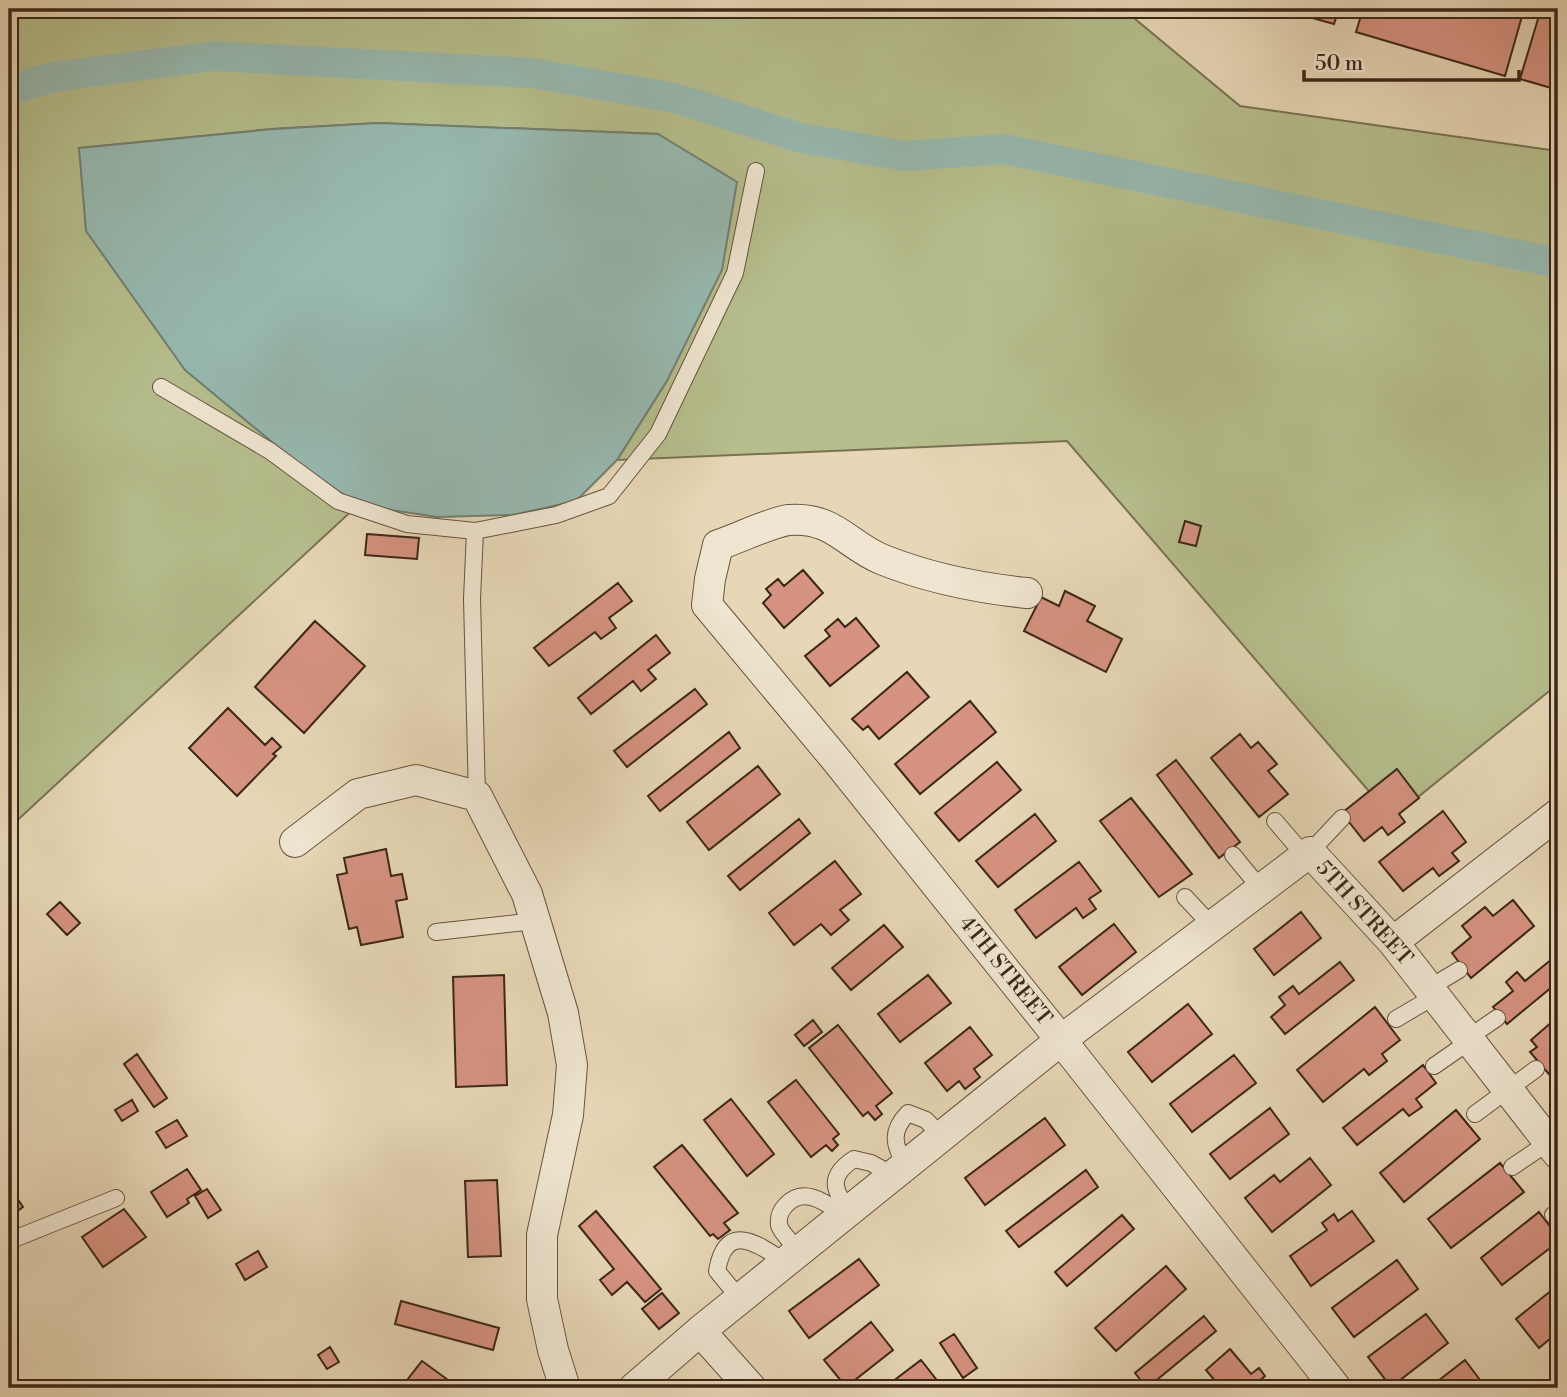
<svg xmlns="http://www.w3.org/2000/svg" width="1567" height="1397" viewBox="0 0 1567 1397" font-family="'Libre Bodoni',serif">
  <rect width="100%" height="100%" fill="#e7d7b6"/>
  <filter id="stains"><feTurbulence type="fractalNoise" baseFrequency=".00286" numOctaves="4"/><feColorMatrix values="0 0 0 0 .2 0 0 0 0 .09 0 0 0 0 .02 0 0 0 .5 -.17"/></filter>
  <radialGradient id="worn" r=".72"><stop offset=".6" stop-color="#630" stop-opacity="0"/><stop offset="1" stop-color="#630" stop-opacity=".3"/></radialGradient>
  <path fill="#b6be8d" stroke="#797252" stroke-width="2" d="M9,9h1114l117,97 318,45v533l-166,134 -325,-377 -450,19 51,-81 -10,-245 -280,-11 -105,6 -194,19 211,309 68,48 -349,323z"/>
  <path fill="#97b9b0" stroke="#737f73" stroke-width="2" d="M378,123l280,11 79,48 -15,88 -54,109 -51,81 -41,41 -63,14 -76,2 -79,-12 -68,-48 -105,-87 -99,-139 -7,-83 194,-19z"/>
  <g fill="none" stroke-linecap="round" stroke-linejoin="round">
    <path stroke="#97b9b0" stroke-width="30" d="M9,90l44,-13 160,-21 319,17 143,25 126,40 105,18 98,-7 554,114"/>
  </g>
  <path fill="#d69381" stroke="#3c2718" stroke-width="2" d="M1280,9h59l-5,15z
    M1363,9h161l-19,67 -149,-44z
    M1541,9h17v81l-38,-11z
    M1185,521l16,5 -5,20 -17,-4z
    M367,534l52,4 -2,21 -52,-4z
    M803,570l20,23 -39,35 -21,-25 8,-8 -5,-6 12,-10 6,7z
    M618,583l14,18 -23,17 7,10 -15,11 -6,-7 -46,34 -15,-18z
    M1065,591l30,15 -8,15 35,18 -16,33 -82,-41 17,-34 18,9z
    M856,618l23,28 -49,40 -25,-30 25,-20 -5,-6 13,-11 7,8z
    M315,621l50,45 -61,67 -49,-46z
    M656,635l14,18 -22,17 8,9 -15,12 -8,-10 -42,33 -13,-16z
    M907,672l22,25 -50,42 -11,-13 -5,4 -11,-11z
    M695,689l12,15 -80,63 -13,-16z
    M970,701l26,31 -76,62 -25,-30z
    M228,708l37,37 7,-7 9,9 -8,7 3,2 -39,40 -48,-48z
    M729,732l11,16 -80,63 -12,-15z
    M1240,734l11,14 7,-6 19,22 -9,7 20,23 -29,23 -48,-59z
    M1176,760l64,82 -21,16 -62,-83z
    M997,762l24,28 -62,51 -24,-28z
    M758,766l22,28 -71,56 -22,-28z
    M1397,769l22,29 -20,16 6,8 -17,13 -6,-8 -18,14 -22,-28z
    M1131,798l61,76 -33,23 -59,-76z
    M1443,811l23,31 -14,11 7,8 -20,15 -6,-8 -30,23 -24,-29z
    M1035,814l21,27 -58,46 -22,-26z
    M799,819l11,14 -70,57 -12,-14z
    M386,849l5,27 11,-2 5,25 -11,2 7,36 -42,8 -4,-18 -8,2 -12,-54 10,-2 -3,-15z
    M835,861l26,33 -21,16 9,10 -18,15 -10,-11 -27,21 -25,-32z
    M1079,862l22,29 -12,8 7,10 -13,9 -7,-10 -40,30 -21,-28z
    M1513,900l21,26 -63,52 -19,-25 19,-16 -9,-11 23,-19 8,9z
    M60,902l20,21 -13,12 -20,-21z
    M1301,912l20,26 -47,37 -20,-26z
    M1114,924l22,28 -54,43 -23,-28z
    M884,925l19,22 -52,43 -19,-22z
    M1558,954v28l-51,42 -14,-17 20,-16 -7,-9 11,-10 8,9z
    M1340,962l14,18 -69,54 -14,-17 14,-12 -6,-8 14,-11 6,8z
    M504,975l3,110 -51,2 -3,-110z
    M928,975l23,28 -51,39 -22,-28z
    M1188,1004l24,30 -60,48 -24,-30z
    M1375,1007l25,33 -18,14 5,7 -18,14 -5,-6 -41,33 -26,-32z
    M813,1020l9,12 -18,14 -9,-11z
    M1553,1021l5,7v48l-4,4 -24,-28 7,-5 -6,-7z
    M838,1025l54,68 -16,13 6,8 -7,6 -7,-8 -5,4 -54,-68z
    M970,1027l22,28 -18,14 6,8 -15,12 -6,-8 -12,10 -22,-28z
    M137,1054l30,44 -13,9 -30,-43z
    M1234,1055l22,28 -64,49 -22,-28z
    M1423,1065l13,18 -20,16 6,8 -13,9 -6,-7 -46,36 -14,-17z
    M796,1080l43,54 -6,5 5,6 -6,6 -6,-6 -15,12 -43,-55z
    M731,1099l43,55 -27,22 -43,-56z
    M132,1100l6,11 -16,10 -7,-11z
    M1270,1108l19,26 -59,45 -20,-25z
    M1456,1110l24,29 -76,63 -24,-29z
    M1045,1118l20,27 -80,60 -20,-27z
    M177,1120l10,16 -21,12 -10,-16z
    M682,1145l56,68 -14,10 6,7 -12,9 -5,-5 -3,2 -56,-69z
    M1310,1158l21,27 -59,47 -27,-34 29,-23 6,7z
    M1500,1163l24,29 -73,56 -23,-29z
    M187,1169l14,21 -14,9 2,4 -22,14 -16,-25z
    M1086,1170l12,17 -79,60 -13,-16z
    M497,1180l4,76 -33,1 -3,-76z
    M9,1186l14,21 -14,10z
    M207,1189l14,21 -13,8 -13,-22z
    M124,1209l22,28 -43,30 -21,-30z
    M596,1211l65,78 -16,13 -18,-20 -15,13 -12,-15 14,-11 -35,-43z
    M1352,1211l22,30 -63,45 -21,-30 37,-26 -5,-7 12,-9 4,7z
    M1539,1212l19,25v5l-56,43 -21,-27z
    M1122,1215l12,14 -67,57 -12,-14z
    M258,1251l9,16 -22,13 -9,-16z
    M859,1259l20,26 -70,53 -20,-27z
    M1397,1260l21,29 -64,48 -22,-29z
    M1166,1266l20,23 -70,62 -21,-23z
    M1558,1285v47l-19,16 -23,-29z
    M662,1293l17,20 -20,16 -17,-20z
    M401,1301l98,27 -6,22 -98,-26z
    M1426,1314l22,29 -57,44 -23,-30z
    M1204,1316l12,15 -69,57 -12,-15z
    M871,1322l22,28 -47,37 -22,-27z
    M954,1334l23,34 -14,10 -23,-35z
    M330,1347l9,15 -12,7 -9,-14z
    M1230,1349l21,25 8,-6 6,8 -7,6 6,6h-55l7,-6 -10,-12z
    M921,1360l22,28h-59z
    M1465,1360l21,28h-57z
    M422,1361l37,27h-49l-6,-4z"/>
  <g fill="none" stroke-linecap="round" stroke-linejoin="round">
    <g stroke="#675340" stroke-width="18">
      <path id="service" d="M161,387l109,64 68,50 69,23 68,7 81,-16 53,-19 49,-62 77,-161 21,-102
        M475,531l-3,68 5,197
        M1275,821l30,35
        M1310,852l32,-34
        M1233,855l28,34
        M1185,897l27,29
        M436,932l99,-11
        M1429,988l30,-18
        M1396,1019l39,-23
        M1468,1038l29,-20
        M1434,1066l36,-25
        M1475,1114l61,-45
        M905,1166c-11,-22 -15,-34 3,-53l18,7 15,16
        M1512,1167l37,-25
        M849,1211c-16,-22 -21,-35 5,-52l17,4 22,12
        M1553,1215l5,-3
        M9,1241l107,-43
        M799,1251c-6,-7 -18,-18 -20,-26 -1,-8 2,-15 7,-20 18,-20 41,-1 58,10
        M740,1299l-23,-28c9,-51 41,-27 68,-9"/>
    </g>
    <g stroke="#675340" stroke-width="32">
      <path id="minor" d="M1027,593c-49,-5 -99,-15 -146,-34 -35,-15 -47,-42 -92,-39 -18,2 -52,19 -71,25l-8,34 -3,26 126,151 228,284 275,348
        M295,842l63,-48 58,-14 61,16 50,98 36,119 9,52 -4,50 -26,120v64l11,51 12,38
        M1393,942l165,-128
        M700,1331l51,57
        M634,1388l66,-57 361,-291 249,-188 83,90 165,212"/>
    </g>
    <use href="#service" stroke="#efe5d0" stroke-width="16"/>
    <use href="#minor" stroke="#efe5d0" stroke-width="30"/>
  </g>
  <g text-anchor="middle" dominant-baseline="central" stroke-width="5" stroke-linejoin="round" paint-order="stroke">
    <g font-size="21" fill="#3c2718" stroke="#efe5d0">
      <text transform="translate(1364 913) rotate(48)">5TH STREET</text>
      <text transform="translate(1005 971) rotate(51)">4TH STREET</text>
    </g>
  </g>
  <rect width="1567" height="1397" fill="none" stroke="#e7d7b6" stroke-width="35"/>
  <rect x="10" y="10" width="1546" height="1376" fill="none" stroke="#3c2718" stroke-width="3.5"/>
  <rect x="18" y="18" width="1532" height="1362" fill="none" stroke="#3c2718" stroke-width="2"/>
  <path d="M1304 70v10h215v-10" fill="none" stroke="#3c2718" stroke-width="3.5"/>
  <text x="1315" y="70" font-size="21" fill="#3c2718" stroke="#efe5d0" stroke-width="5" paint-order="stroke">50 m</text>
  <rect width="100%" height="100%" filter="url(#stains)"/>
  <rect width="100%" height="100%" fill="url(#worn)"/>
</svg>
